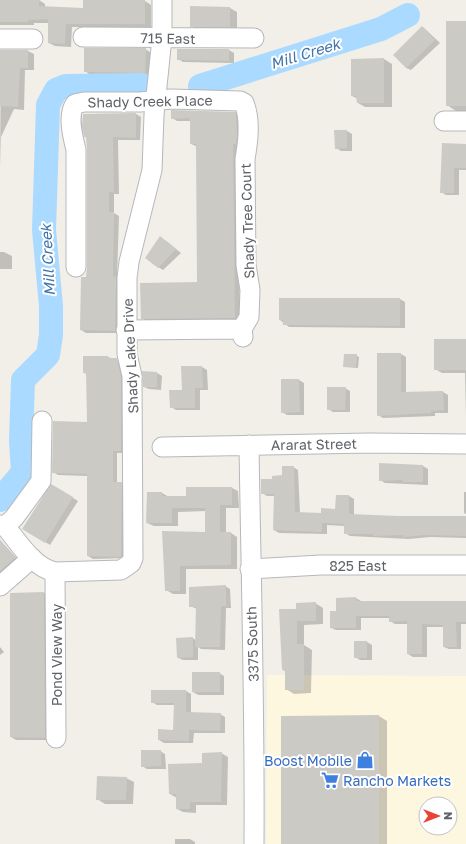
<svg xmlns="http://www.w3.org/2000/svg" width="466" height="844" viewBox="0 0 466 844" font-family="'Golos Text',sans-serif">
  <rect width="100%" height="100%" fill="#f1efe8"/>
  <path fill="#fef7e0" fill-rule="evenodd" d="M267,675l199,1v168h-200zM426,804h24v24h-24z"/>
  <path fill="#0003" d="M39,0l6,4v3l39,2 61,-8 6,4v22h-79l-1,20 -16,-1 -6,-3v-20h-15v2h-34v-24z
    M230,8l7,4v19l-39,-1 -7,-4z
    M466,22v89h-10l-9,-6z
    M423,27l17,16 -29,27 -5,-2z
    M145,49l8,5v22h-61l-7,-5z
    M229,50l5,3v10l-51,-1 -5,-3z
    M1,51h27l6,3v16h-9l-1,40 -10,-1 -13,28 -1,31z
    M384,59l8,5v43h-27l-7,-4v-4l-6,-3z
    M235,113l5,3 2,18 -5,13 3,173 -94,1 -4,-3 56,-35v-136l-7,-3v-23h-14l-5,-3z
    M136,114l5,3 -1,23h-22l1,54h-5v19l5,3 -2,62 4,2 -1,53h-34l-5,-3 7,-63 -1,-129 -2,-1z
    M347,131l5,3v17h-11l-5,-3z
    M466,144v26h-7v25h-13l-5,-3z
    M165,240l16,13 -18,17 -5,-3z
    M0,252h4l8,4v13h-12z
    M400,299l5,3v26l-116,-1 -9,-7z
    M466,340v76l-1,-43h-23l-7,-4z
    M401,354l5,3v36l37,-1 5,3v18h-13v3l-52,2 -5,-3z
    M356,355l3,2 -1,11 -14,-1z
    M108,357l13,5 5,19v72h-9v30l9,3 1,72 -34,1 -5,-3v-80l-30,-1 -5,-3 35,-49 -1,-49 -3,-1z
    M202,367l5,3 1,20h-8v20h-24l-5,-3z
    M157,373l5,3 -1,14 -12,-1 -5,-2z
    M299,380l5,3v32h-17l-5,-3z
    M345,388l5,3v21h-17l-5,-3z
    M396,466h27l5,3v16l-43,-2 -5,-3z
    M293,467l5,3 2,43 22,1 14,-4 1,-14h12l5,3v16l44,2h68v21l-36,-1 -21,2 -59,-3 -5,-3v-7l-18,-1v9l-48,-1 -5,-3 1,-34h-8l-5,-3 11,-13 10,-4z
    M52,485l26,16 -28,44 -27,-17z
    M232,488l6,3 1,17h-13v25h5l6,4v32h-51v25h-13l-7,-4 -3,-58 43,1v-22l-28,1v14h-24l-7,-3 1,-30h14l7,4h18z
    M464,492h2v22l-2,-1z
    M0,540l19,21 -19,16z
    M225,586l5,3 1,19h-5l-1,42 -24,-1 -3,-2v13h-15l-5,-2 14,-20 4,2 1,-31 -7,-3z
    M44,593l5,3 1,144h-34l-5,-3z
    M356,598l5,3 105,1v22h-5v25h-12l-5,-2v-20h-17v30h-14l-5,-3v-30h-13l-5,-3v-3h-29v12h-25l-5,-2 6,-16z
    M315,603l8,5v16l-19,1v20l8,5 -1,43 -17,1 -8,-5v-17l-3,-2 14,-60z
    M367,642l5,3v15h-12l-5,-3z
    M0,647l4,5 -4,3z
    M219,673l5,3v19h-26l-5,-3z
    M186,691l5,3v20h29l5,3v16h-31l-1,10h-29l-5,-3 15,-9 1,-26h-18l-5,-3z
    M379,716l8,5v123h-105z
    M160,751l5,3 1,15h-19l-5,-3z
    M221,753l7,4 -1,48h-31v8l-13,-1 -6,-3v-11l-7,-4 33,-30z
    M126,778l8,4 -1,22h-28l-8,-5z
    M175,839h15l5,3v2h-20z"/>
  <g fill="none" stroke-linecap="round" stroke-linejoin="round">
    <path stroke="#aadaff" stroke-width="24" d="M200,86l181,-57 27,-14
      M0,500l23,-28 -2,-31 2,-61 25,-25 3,-20v-29l-7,-76 4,-125 8,-15 10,-4 76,-1"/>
  </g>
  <path fill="#cccac5" d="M0,0h39v6l44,2v-8h62v24h-79l-1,20 -17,-1v-24l-20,1v2h-28z
    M190,6l40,1v20h-40z
    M446,21h20v85h-20z
    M422,26l13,14 -29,28 -13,-13z
    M84,48h62l-1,25 -61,-1z
    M177,49h52v12l-52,-1z
    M0,50h28v18h-8l-2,39 -18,-1z
    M384,58v45h-27l-1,-7h-5v-37z
    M171,110l65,2 1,25 -1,7h-3l2,174 -94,1 -1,-36 57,-1 -1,-138h-6v-26l-19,1z
    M136,113v25l-23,-1 1,55h-5v20h5l-1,64 3,1 -1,54 -35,-1 1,-53h5l1,-10v-117l-1,-13h-2l-2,-11 1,-12z
    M334,130h13v18l-12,1z
    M442,143l24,1v24h-12v25h-14z
    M160,236l16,13 -18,19 -13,-10z
    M279,298h121v28l-117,-1v-5h-4z
    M434,339h32v31h-32z
    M377,353h24v39l42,-1 1,19 -13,1v2l-54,3z
    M344,354h13l-1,13h-13z
    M83,356h25v2h9l4,19v74h-8v31h9l-1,75 -34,-1v-82l-35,-1 1,-52 34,1 -1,-49h-3z
    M181,366h21l1,22h-8v20h-25l-1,-18h13z
    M142,371l15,1v15h-14z
    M281,379h18l1,33 -19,1z
    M327,387h19l-1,23h-18z
    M379,463l44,2v17h-20v-2l-24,1z
    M282,466h12l1,46 26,1v-5l14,1 1,-14h13v19l49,2h68v20l-42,-1 -21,2v-2l-30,1v-2h-29v-10l-22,-1v9l-49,-2 1,-36h-13v-15h11v-3l10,-1z
    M51,484l22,13 -28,46 -23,-14z
    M186,487h46v18h-12v27h11v33l-51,1v25h-15l-3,-60 43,1v-24h-33v15h-26l1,-31h15v4h24z
    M0,540l15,18 -15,13z
    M226,585v21h-5l-1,41h-25l1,-40h-7v-20z
    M44,592l1,146 -35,-1v-144z
    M356,597v4h110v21h-10l1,25h-14v-22l-21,-1v30h-15v-33l-18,1v-6h-33v12h-26v-17h6v-13z
    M316,602v19h-19v23h7v46h-19v-20h-3l-3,-61h17v-6z
    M193,637v20l-16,1 -1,-20z
    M354,641h13v17h-13z
    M192,672h28v20h-28z
    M151,690h35v22l35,1 -1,18 -31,-1v11l-31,-1v-11l15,1 1,-27h-23z
    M379,715v129h-98v-128z
    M141,750h20v16l-20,1z
    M222,752l-1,50h-31v7h-14v-15h-7l-1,-30 34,-1v-10z
    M97,776l30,1 -1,23h-30z"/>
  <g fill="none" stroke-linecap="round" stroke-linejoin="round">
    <g stroke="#b5b8bc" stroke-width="21">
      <path id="minor" d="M83,37l171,1
        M0,39h33
        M444,121h22
        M76,267v-117c-3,-13 -9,-34 -1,-46l9,-2h56l31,-3 69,2 4,2c7,17 4,39 1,56l1,106 4,25 -1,27 -7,12 1,8
        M126,330l116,-1
        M249,445c2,133 6,266 5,399
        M162,447l207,-4 97,1
        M0,525l5,1c14,17 28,41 50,46l66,-2 10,-7 2,-5 -1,-182 -5,-22v-76l2,-16 23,-92 2,-55 8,-77v-38
        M5,526l9,-8 27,-37 1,-60
        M250,569l71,-4h145
        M55,572l1,166
        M0,586l32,-28"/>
    </g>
    <use href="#minor" stroke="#fff" stroke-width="19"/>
  </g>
  <defs>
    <g id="shop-bare" transform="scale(1.38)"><path d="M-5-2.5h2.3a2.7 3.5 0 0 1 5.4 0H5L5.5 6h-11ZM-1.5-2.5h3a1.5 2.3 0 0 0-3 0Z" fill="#3f7fe0" stroke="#fff" stroke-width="2.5" paint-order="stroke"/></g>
    <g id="supermarket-bare" transform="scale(1.38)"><path d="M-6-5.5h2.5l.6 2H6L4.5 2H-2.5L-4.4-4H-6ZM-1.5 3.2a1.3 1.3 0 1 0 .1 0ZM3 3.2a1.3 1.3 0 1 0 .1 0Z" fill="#3f7fe0" stroke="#fff" stroke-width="2.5" paint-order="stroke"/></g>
  </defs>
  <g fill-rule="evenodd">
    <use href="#shop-bare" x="365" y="760"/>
    <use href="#supermarket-bare" x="330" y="780"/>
  </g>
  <g text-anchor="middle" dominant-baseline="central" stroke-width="4" stroke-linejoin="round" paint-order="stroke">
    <g font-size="14" fill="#5f6368" stroke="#fff">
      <text transform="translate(168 38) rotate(1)">715 East</text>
      <text transform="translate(150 101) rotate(-1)">Shady Creek Place</text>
      <text transform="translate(247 221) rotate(-92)">Shady Tree Court</text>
      <text transform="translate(130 356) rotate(-93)">Shady Lake Drive</text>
      <text transform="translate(314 444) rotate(-1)">Ararat Street</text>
      <text x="358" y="565">825 East</text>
      <text transform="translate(252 644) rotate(-92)">3375 South</text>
      <text transform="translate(56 655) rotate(-90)">Pond View Way</text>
    </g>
    <g font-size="14" fill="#366cbe" stroke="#fff" text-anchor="end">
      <text x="352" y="760">Boost Mobile</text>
      <text x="343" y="780" text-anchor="start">Rancho Markets</text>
    </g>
    <g font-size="15" font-style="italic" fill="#4174aa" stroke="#fff">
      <text transform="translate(305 53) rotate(-17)">Mill Creek</text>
      <text transform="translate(47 260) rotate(-93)">Mill Creek</text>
    </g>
  </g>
  <g transform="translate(438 816) rotate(90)"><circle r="19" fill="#ffffff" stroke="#bfc1c3"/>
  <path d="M0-3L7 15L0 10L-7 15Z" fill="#ea4335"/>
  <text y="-6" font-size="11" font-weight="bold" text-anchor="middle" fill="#5f6368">N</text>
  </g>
</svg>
